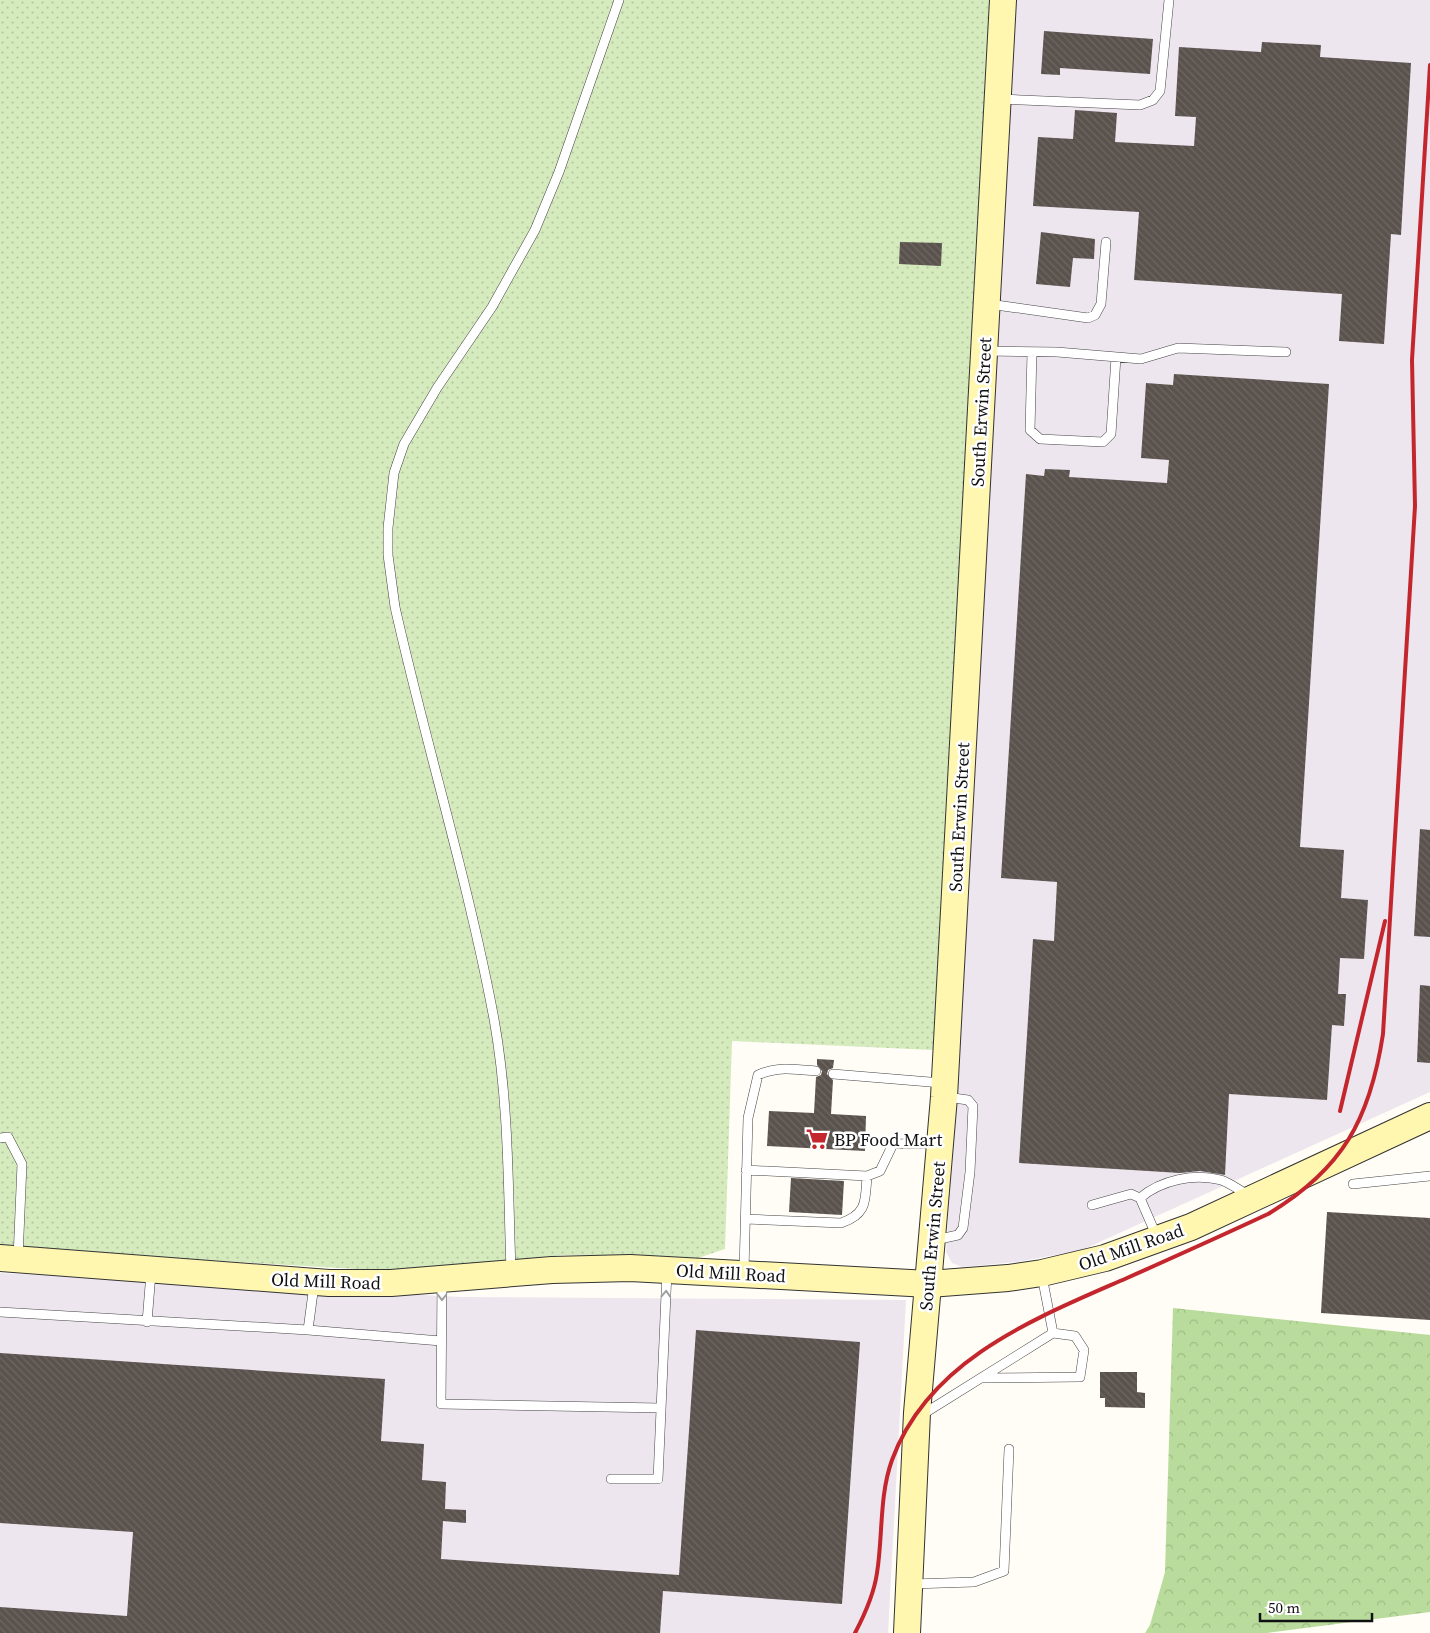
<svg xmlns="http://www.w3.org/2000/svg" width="1430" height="1633" viewBox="0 0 1430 1633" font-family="'Source Serif 4',serif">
  <defs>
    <pattern id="grass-dots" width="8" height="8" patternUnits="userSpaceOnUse" patternTransform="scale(1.25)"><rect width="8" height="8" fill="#d5ebbd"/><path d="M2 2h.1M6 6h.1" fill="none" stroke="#b6c8a1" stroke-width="1.8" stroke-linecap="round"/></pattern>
    <pattern id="forest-crowns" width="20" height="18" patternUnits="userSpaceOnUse" patternTransform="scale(1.25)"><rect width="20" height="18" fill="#b9dc9c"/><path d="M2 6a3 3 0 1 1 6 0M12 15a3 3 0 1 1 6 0" fill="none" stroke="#9ebc85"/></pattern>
    <pattern id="building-back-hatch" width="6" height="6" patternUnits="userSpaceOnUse" patternTransform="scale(1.25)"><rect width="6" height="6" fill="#5a524d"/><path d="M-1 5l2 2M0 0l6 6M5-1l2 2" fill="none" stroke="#6d6662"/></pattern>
  </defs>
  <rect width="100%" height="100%" fill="#fffdf5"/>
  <path fill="#eee6ef" d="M1014,0h416v1092l-348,158 -65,12 -55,5 -10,-4 -6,-11z
    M0,1273l462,24 444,3 -18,333h-888z"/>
  <path fill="url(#grass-dots)" d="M0,0h994l-61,1050 -201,-9 -7,208 -30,10 -133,-4 -110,13 -61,3 -391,-23z"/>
  <path fill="url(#forest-crowns)" d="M1173,1308l257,27v277l-163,21h-122l5,-8 15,-53z"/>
  <path fill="url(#building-back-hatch)" d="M1044,31l109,8 -3,35 -90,-6v7l-19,-1z
    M1262,42l59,3 -1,12 91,6 -10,172 -10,-1 -7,110 -45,-3 3,-47 -208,-14 5,-68 -106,-6 5,-69 35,2 2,-29 42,3 -2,29 79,4 2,-29 -21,-1 4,-69 82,5z
    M1041,232l54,7 -1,20 -21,-1 -3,29 -34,-3z
    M900,242l42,1 -1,23 -42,-2z
    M1174,374l155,10 -29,463 44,3 -3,48 27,2 -4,59 -24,-1 -2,36h8l-2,32 -12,-1 -5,75 -98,-6 -4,81 -25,-4 -20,2 -161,-10 14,-224 21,2 3,-59 -56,-4 25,-404 18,2 1,-7 25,1 -1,7 98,6 2,-23 -28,-2 5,-75 27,2z
    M1420,829l10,1v107l-16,-1z
    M1420,985l10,1v77l-13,-1z
    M817,1059l17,1 -1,8 -5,2 -1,4 6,6 -2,34 35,2 -1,35 -98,-5 2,-35 45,2 2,-36 5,-2 1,-4 -5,-6z
    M791,1178l53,3 -2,34 -53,-3z
    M1327,1212l103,6v102l-109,-7z
    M696,1330l164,12 -18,262 -179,-13 -3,42h-660v-26l127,9 6,-84 -133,-9v-170l385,26 -4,62 43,3 -2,36 24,2 -1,27 21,1v13l-23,-2 -2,38 238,16z
    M1100,1372h37v20l8,1v15l-40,-1v-9h-5z"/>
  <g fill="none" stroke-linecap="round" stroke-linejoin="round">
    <g stroke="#444" stroke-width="10">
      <path id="lane" d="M1000,99l140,6 13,-5 7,-9 9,-91
        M989,304l99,14 7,-3 6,-11 5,-62
        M987,351l70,1 84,7 37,-11 108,4
        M1032,352l-2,78 10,9 63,3 8,-8 5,-77
        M833,1074l109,9
        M0,1138l8,-1 14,27 -4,94
        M746,1170l121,6 13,-5 13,-27 45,-1
        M1353,1184l77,-8
        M1092,1205l39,-11 9,4
        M745,1219l96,4c27,-9 24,-23 26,-47
        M1157,1237l-17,-39c21,-18 54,-25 81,-18 9,3 18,10 27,15
        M935,1240l23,-5 5,-7 7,-56 3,-66 -5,-6 -22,-3
        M511,1271c-3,-84 -2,-169 -17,-252 -26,-139 -68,-274 -99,-412l-7,-52v-27l6,-55 10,-29 33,-56 55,-81 43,-77 24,-58 60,-172
        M744,1271l4,-153 10,-43c19,-9 38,-6 58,-4
        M442,1280l-1,124 220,4
        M0,1312l308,18 133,11
        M147,1322l4,-49
        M308,1330l6,-45
        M981,1378l99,-1 4,-27 -9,-14 -22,-3
        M920,1416l133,-83 -11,-57
        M611,1479h47l9,-208
        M912,1584l62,-2 30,-11 5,-122"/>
    </g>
    <g stroke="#333" stroke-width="28">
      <path id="secondary" d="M0,1258l329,25h62l161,-13 78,-2 299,16 79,-6 34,-5 63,-15 86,-31 239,-111
        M907,1633l10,-220 27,-316 59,-1097"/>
    </g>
    <use href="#lane" stroke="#fff" stroke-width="9"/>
    <use href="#secondary" stroke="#fff6b0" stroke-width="26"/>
    <path stroke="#c4262e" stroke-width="4" d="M1340,1111l45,-190
      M855,1633c10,-19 19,-39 22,-60 6,-37 2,-77 15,-113 37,-101 144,-142 235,-182 47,-21 94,-42 141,-64 75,-45 102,-95 115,-180l32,-528 -3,-146 18,-295"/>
  </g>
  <defs><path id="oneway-chevron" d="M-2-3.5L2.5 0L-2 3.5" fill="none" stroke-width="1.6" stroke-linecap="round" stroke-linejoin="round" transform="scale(1.25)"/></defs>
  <g stroke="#a0a0a0">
    <use href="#oneway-chevron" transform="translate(666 1294) rotate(-87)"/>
    <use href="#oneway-chevron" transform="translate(442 1297) rotate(90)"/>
  </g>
  <defs>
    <g id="supermarket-bare" transform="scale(1.725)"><path d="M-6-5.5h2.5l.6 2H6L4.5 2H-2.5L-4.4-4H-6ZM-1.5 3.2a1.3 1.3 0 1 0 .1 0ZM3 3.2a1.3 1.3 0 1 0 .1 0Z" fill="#c4262e" stroke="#fff" stroke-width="2.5" paint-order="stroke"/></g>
  </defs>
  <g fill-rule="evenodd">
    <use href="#supermarket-bare" x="817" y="1139"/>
  </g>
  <g text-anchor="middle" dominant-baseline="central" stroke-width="5" stroke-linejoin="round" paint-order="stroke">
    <g font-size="18" fill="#111" stroke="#fff">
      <text transform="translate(981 412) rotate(-87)">South Erwin Street</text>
      <text transform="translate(959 817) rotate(-87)">South Erwin Street</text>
      <text transform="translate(932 1236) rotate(-85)">South Erwin Street</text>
      <text transform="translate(1131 1247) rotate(-19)">Old Mill Road</text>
      <text transform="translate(731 1273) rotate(3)">Old Mill Road</text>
      <text transform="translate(326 1281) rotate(2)">Old Mill Road</text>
    </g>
    <g font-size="18" fill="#111" stroke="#fff" text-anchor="start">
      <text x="834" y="1139">BP Food Mart</text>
    </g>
  </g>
  <path d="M1260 1613v8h112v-8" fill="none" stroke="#111111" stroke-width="2.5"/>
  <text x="1268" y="1613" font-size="15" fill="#111111" stroke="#ffffff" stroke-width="4" paint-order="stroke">50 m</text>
</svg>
